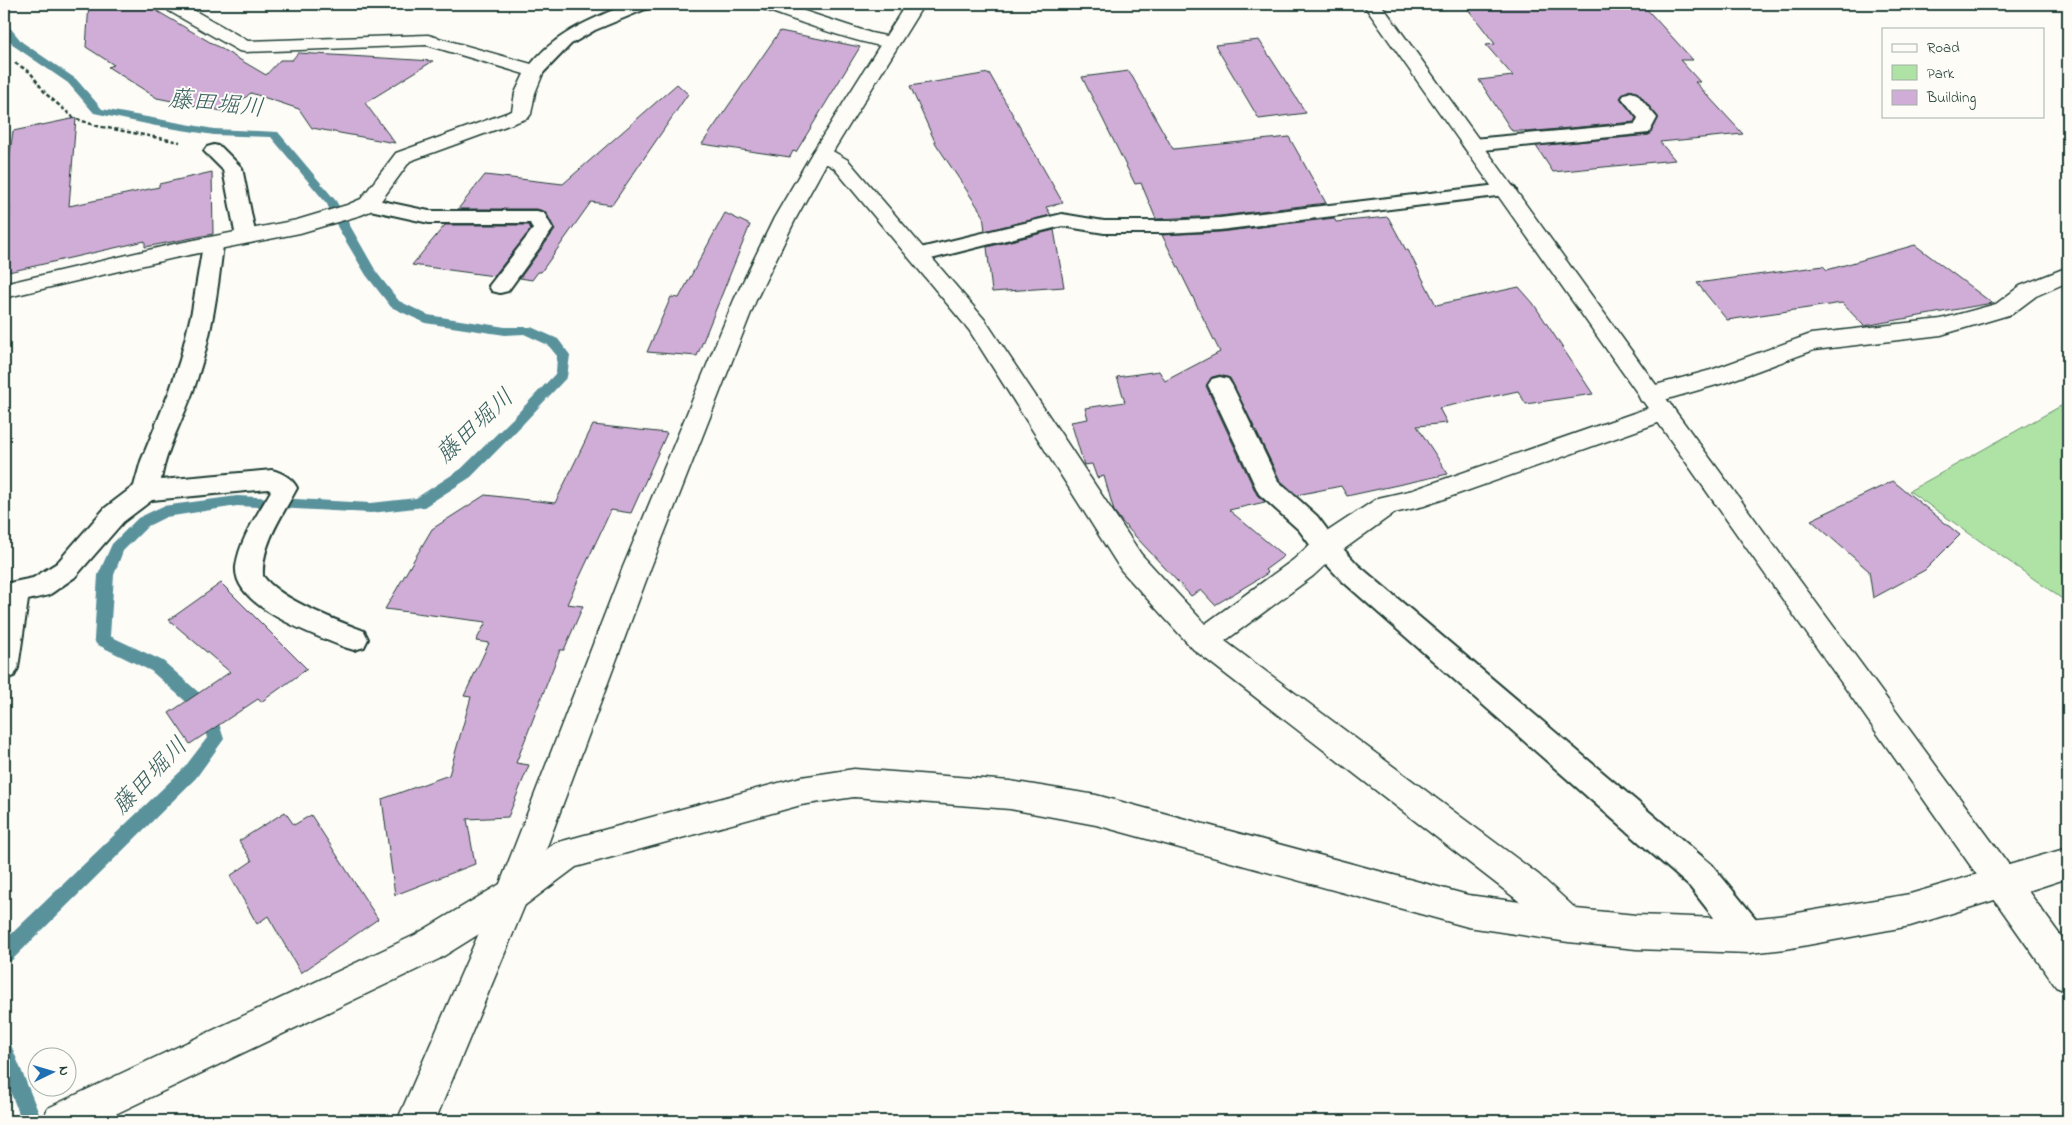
<svg xmlns="http://www.w3.org/2000/svg" width="2072" height="1125" viewBox="0 0 2072 1125" font-family="'Indie Flower','Klee One',sans-serif">
  <rect width="100%" height="100%" fill="#fdfcf7"/>
  <filter id="ink" filterUnits="userSpaceOnUse"><feTurbulence type="fractalNoise" baseFrequency=".02" numOctaves="2"/><feDisplacementMap in="SourceGraphic" scale="10" xChannelSelector="R" yChannelSelector="G"/><feConvolveMatrix kernelMatrix="1 2 1 2 8 2 1 2 1" color-interpolation-filters="sRGB"/></filter>
  <g filter="url(#ink)">
    <path fill="#afe3a5" stroke="#67906c" d="M2068,402v201l-159,-112z"/>
    <g fill="none" stroke-linecap="round" stroke-linejoin="round">
      <path fill="#5a929c" fill-rule="evenodd" d="M4,23l3,1 15,18 54,37 26,30 112,20 64,3 58,69 41,72 22,28 29,14 77,12h26l27,12 12,16 -3,22 -44,47 -52,53 -47,30 -53,6 -134,-7 -71,11 -18,9 -25,25 -9,24 -4,61 53,25 50,44 11,34 -28,39 -185,183 -7,2v-22l180,-173 23,-30 -7,-24 -49,-43 -55,-27 -2,-5 4,-64 14,-31 26,-26 25,-12 74,-10 134,7 45,-5 45,-29 52,-51 43,-45 1,-17 -9,-11 -24,-11 -19,1 -80,-12 -34,-16 -25,-32 -28,-47 -11,-24 -56,-67 -57,-2 -58,-9 -62,-13 -26,-30 -54,-37 -10,-14z
        M4,1042l7,3 31,76h-20l-18,-45z"/>
    </g>
    <path fill="#d0add7" stroke="#1f3d34" d="M89,4h56l121,71 14,-15h12l6,-7 135,8 -68,42 30,40 -83,-15 -13,-19 -48,-16 -24,19 -70,-14 -49,-31 6,-2 -28,-18z
      M1464,4h178l51,56h-13l20,22h-5l48,52 -83,8 15,18 -122,12 -17,-26 113,-11 9,-18 -20,-24 -8,-3 -6,3 -4,5 16,20 -2,4 -108,10 -1,-1h-13l-33,-51 34,-4 -27,-31 9,-1z
      M780,31l80,16 -64,105 -3,-1 -3,6 -88,-13z
      M1259,40l47,73 -47,6 -44,-74z
      M1129,71l44,78 116,-12 37,66 -106,13 -64,3 -15,-36 -6,1 -53,-107z
      M989,73l74,130 -17,4 5,8 -66,16 -2,-16 -47,-71 -26,-58z
      M677,84l11,10 -76,111 -21,-3 -50,70h-3l-6,8 -12,-2 35,-48 -9,-18 -9,-3h-79l27,-34 78,9z
      M76,118l-7,88 90,-19v-3l53,-12 1,62 -68,13v-6l-141,32 6,-65 -6,2v-14l9,-65z
      M725,213l25,12 -53,131 -50,-4 24,-55 8,1z
      M1388,217l18,33h2l28,55 83,-18 14,16 60,91 -67,10 -8,-13 -79,17 8,15 -30,3 31,48 -101,22 -6,-10 -44,9 -17,-15 -50,-102 -10,-3 -8,2 -6,9 51,109 8,7 -36,8 55,46 -19,14 3,3 -53,32 -14,-15 -10,6 -68,-73 -9,-12 -10,-35 -7,2 -5,-14 -8,1 -13,-43 17,-3 -3,-11 40,-6 -8,-25 42,-6 6,10 55,-29 -58,-117 58,-3 114,-14 2,4z
      M445,225h84l2,4 -37,47 -82,-11z
      M1054,230l10,57 -72,5 -5,-45z
      M1915,245l77,58 -128,23 -22,-23 -115,17 -30,-37 126,-17 4,4z
      M593,425l74,8 -36,80 -20,-3 -44,94 16,2 -19,44h-4l-44,113 13,2 -21,52 -41,2 8,45 -80,31 -13,-96 67,-24 22,-78 -7,-1 25,-53 -13,-2 10,-19 -101,-13 47,-80 53,-34 70,8z
      M1893,481l67,54 -35,35 -52,28 -4,-27 -58,-51z
      M221,583l86,86 -46,33 -3,-3 -68,45 -21,-31 61,-41 -61,-52z
      M285,812l9,13 17,-10 67,104 -77,54 -33,-57 -11,8 -27,-48 22,-15 -13,-20z"/>
    <g fill="none" stroke-linecap="round" stroke-linejoin="round">
      <g stroke="#1f3d34" stroke-width="4">
        <path id="service" d="M628,4h22l-2,4 -53,22 -24,14 -30,31 -6,1 -6,-1 -3,-4c25,-36 63,-51 102,-67z
          M1631,92l6,2 20,24 -8,15 -176,18 -7,-2 -3,-4 3,-4 7,-2 162,-15 3,-6 -16,-20 3,-4z
          M214,145l7,2 21,21 14,69 -3,5 -7,1 -7,-1 -3,-5 -13,-67 -19,-19 3,-4z
          M1506,184l7,2 3,4 -3,4 -293,36 -53,3h-63l-42,-7 -143,36 -7,-2 -4,-5 4,-5 150,-36 42,7h63l53,-3z
          M368,198l61,13h108l7,2 9,16 -45,62 -8,2 -8,-2 -3,-5 44,-57 -3,-6h-101l-68,-15 -3,-4 3,-4z
          M213,238l7,2 3,5c-5,44 -11,89 -25,131 -10,35 -31,68 -37,104l111,-10c11,3 20,8 25,18 -14,26 -36,57 -34,88 17,24 73,44 101,55l4,8 -4,8 -10,3 -10,-3c-29,-12 -111,-40 -108,-80 3,-27 22,-53 35,-76l-3,-2 -116,11 -29,22 -48,55 -26,18 -21,5 -10,68 -4,8 -10,4v-96l29,-6 24,-15 48,-55 29,-22 7,-25 29,-71 10,-30 12,-49 11,-66 3,-5z
          M1220,377l8,2 4,6 46,96 39,35 18,24 23,25 354,300 49,60 4,11 -4,11 -12,5 -12,-5 -47,-60 -350,-308 -23,-25 -18,-24 -40,-36 -51,-109 4,-6z"/>
      </g>
      <g stroke="#1f3d34" stroke-width="3">
        <path id="minor" d="M165,4h18l65,37 180,-6 114,32 2,4 -9,22 -4,21 -3,4 -118,43 -35,48 -14,6 -61,18 -126,25 -170,40v-14l170,-40 123,-24 50,-15 14,-6 35,-46 116,-42 3,-18 9,-19 -97,-29 -182,7 -6,-1 -70,-40z
          M757,4h26l88,29 24,5 3,4 -3,4c-21,5 -110,-30 -135,-38z
          M822,147l7,2 19,11 137,160 156,234 64,70 88,-64 23,-21 62,-41 35,-8 241,-84 9,-3 9,3 3,6 -3,6 -248,88 -30,7 -58,42 -23,21 -88,65 314,234 37,34 60,6 113,4 37,-4 124,-21 92,-27 12,5 5,11 -5,11 -104,32 -124,23 -37,4 -113,-4 -68,-7 -100,-15 -372,-102 -86,-16 -156,-12 -53,8 -225,62 -52,39 -85,53 -338,162h-59l6,-13 367,-173 85,-51 55,-41 246,-66 53,-8 156,12 86,14 372,100 52,7 -327,-253 -72,-79 -152,-240 -135,-162 -19,-11 -3,-4 3,-4z
          M2068,267v15l-32,14 -24,18 -71,21 -127,15 -87,32 -77,22 -9,-3 -3,-6 3,-6 70,-19 100,-36 130,-15 55,-15 24,-18z"/>
      </g>
      <g stroke="#1f3d34" stroke-width="3">
        <path id="tertiary" d="M906,4h18l-92,149 -36,65 -40,82 -105,267 -122,328 -94,226h-38l99,-227 127,-327 111,-267 40,-82 38,-65z
          M1363,4h18l278,385 350,476 59,-17v30l-40,13 40,55v46l-12,-5z"/>
      </g>
      <path stroke="#1f3d34" stroke-width="2.5" stroke-dasharray="4 2.5" stroke-linecap="butt" d="M15,63l15,9 16,22 28,24 23,8 83,16"/>
      <use href="#service" fill="#fdfcf7" fill-rule="evenodd"/>
      <use href="#minor" fill="#fdfcf7" fill-rule="evenodd"/>
      <use href="#tertiary" fill="#fdfcf7" fill-rule="evenodd"/>
    </g>
  </g>
  <g text-anchor="middle" dominant-baseline="central" stroke-width="4" stroke-linejoin="round" paint-order="stroke">
    <g font-size="24" font-style="italic" fill="#38605f" stroke="#fdfcf7">
      <text transform="translate(216 105) rotate(6)">藤田堀川</text>
      <text transform="translate(476 427) rotate(-43)">藤田堀川</text>
      <text transform="translate(151 777) rotate(-46)">藤田堀川</text>
    </g>
  </g>
  <rect width="2072" height="1125" fill="none" stroke="#fdfcf7" stroke-width="20"/>
  <rect x="10" y="10" width="2052" height="1105" fill="none" stroke="#1f3d34" stroke-width="2" filter="url(#ink)"/>
  <rect x="1882" y="28" width="162" height="90" fill="#fdfcf7" stroke="#a4b0a9"/>
  <rect x="1892" y="44" width="25" height="8" fill="#fdfcf7" stroke="#a4b0a9"/>
  <text x="1927" y="52" font-size="15" fill="#1f3d34">Road</text>
  <rect x="1892" y="65" width="25" height="15" fill="#afe3a5" stroke="#a4b0a9"/>
  <text x="1927" y="78" font-size="15" fill="#1f3d34">Park</text>
  <rect x="1892" y="90" width="25" height="15" fill="#d0add7" stroke="#a4b0a9"/>
  <text x="1927" y="102" font-size="15" fill="#1f3d34">Building</text>
  <g transform="translate(52 1072) rotate(85)"><circle r="24" fill="#fdfcf7" stroke="#a4b0a9"/>
  <path d="M0-4L9 19L0 12L-9 19Z" fill="#1f6fb2"/>
  <text y="-8" font-size="14" font-weight="bold" text-anchor="middle" fill="#1f3d34">N</text>
  </g>
</svg>
